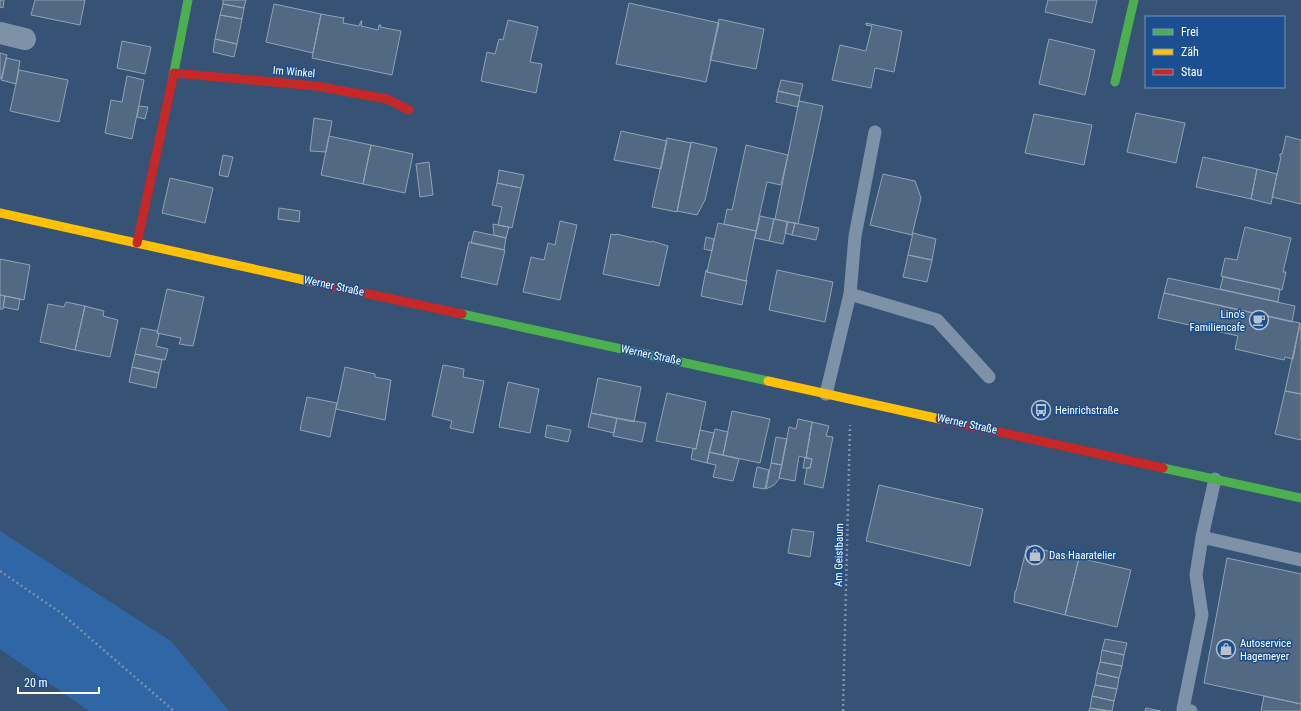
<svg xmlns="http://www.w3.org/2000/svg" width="1301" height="711" viewBox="0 0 1301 711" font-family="'Roboto Condensed',sans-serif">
  <rect width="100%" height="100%" fill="#365274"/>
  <path fill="#2f66a5" d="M0,531l171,110 58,70h-140l-89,-62z"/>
  <path fill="#526984" stroke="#92a2b6" d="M0,0h4l-1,8 -3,-1z
    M35,0h50l-5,25 -49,-10z
    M223,0h23l-2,8 -21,-4z
    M1048,0h49l-5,23 -47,-11z
    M629,3l90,20 -13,59 -90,-18z
    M223,4l21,4 -2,11 -22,-4z
    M274,4l47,10 -8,39 -47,-11z
    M321,14l22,4 1,-1 -1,6 16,3 2,-5h1l-1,5 17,4 1,-5h2l-1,2 21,4 -9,44 -80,-17z
    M220,15l22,4 -5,25 -22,-5z
    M719,19l45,10 -8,40 -46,-9z
    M508,20l30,7 -8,35 12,2 -6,29 -55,-12 6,-29 8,2 4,-15 4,1z
    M866,23l36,8 -8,41 -19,-4 -4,20 -39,-8 8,-35 26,6 6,-25 -6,-1z
    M215,39l22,5 -3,13 -21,-5z
    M1049,39l46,11 -10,45 -46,-11z
    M122,41l29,6 -6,27 -28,-6z
    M0,53l7,2 -5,24 -2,-1z
    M6,58l14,3 -4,23 -15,-4z
    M19,70l49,10 -9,42 -49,-11z
    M127,76l17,4 -12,59 -27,-6 6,-33 11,2z
    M781,80l22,4 -3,12 -22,-5z
    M778,91l22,5 -2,11 -22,-5z
    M799,101l24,5 -25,118 -23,-5z
    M139,106l9,1 -3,12 -8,-2z
    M1136,113l49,10 -9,40 -49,-11z
    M1034,114l58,11 -8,40 -59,-12z
    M314,118l18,3 -6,31 -16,-1z
    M621,131l46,10 -6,28 -47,-9z
    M329,136l42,9 -8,39 -42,-9z
    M1286,136l15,4v64l-29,-7 9,-40h-1v-3h2z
    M667,138l24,5 -14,69 -25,-5z
    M691,142l26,6 -12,52 -8,15 -20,-4z
    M371,145l42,9 -8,39 -42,-9z
    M746,145l42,10 -7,30 -14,-3 -11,49 -32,-7 3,-15 5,1z
    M223,155l10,2 -5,20 -9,-2z
    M1203,157l54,12 -6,30 -55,-12z
    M429,162l4,33 -13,2 -4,-33z
    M1257,169l20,5 -6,30 -20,-5z
    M499,170l25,5 -3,13 -24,-5z
    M883,174l32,7 6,17 -9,37 -42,-10z
    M170,178l43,10 -8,35 -43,-10z
    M497,183l24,5 -9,40 -14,-3 4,-18 -10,-2z
    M279,208l21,3 -1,11 -21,-3z
    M760,216l14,3 -5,22 -14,-3z
    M774,219l14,3 -5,22 -14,-3z
    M560,221l17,4 -17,75 -37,-8 8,-35 13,3 4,-17 7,2z
    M787,222l8,1 -3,12 -7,-2z
    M718,223l38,8 -10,50 -39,-9z
    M795,223l24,5 -3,12 -24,-5z
    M493,224l16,3 -3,11 -12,-3z
    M1245,227l46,11 -8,34h3l-4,18 -61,-14 4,-18 12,2z
    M474,231l32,7 -2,12 -33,-7z
    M913,233l23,6 -4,21 -24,-5z
    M611,234l5,1v-1l35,8 1,-1 16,5 -9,40 -56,-12z
    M706,237l8,2 -2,12 -8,-2z
    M469,242l36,8 -8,35 -36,-8z
    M908,255l24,5 -5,22 -24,-5z
    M0,259l30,6 -6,35 -24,-5z
    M706,270h1v2l39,9 1,-1 -5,25 -41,-9z
    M777,270l56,12 -8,40 -56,-12z
    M1223,277l57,12 -2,13 -58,-13z
    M1168,278l127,28 -3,16 -128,-29z
    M167,289l37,8 -11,49 -14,-2 2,-6 -24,-5z
    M1164,293l136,30 -7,36 -8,-2 -1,3 -49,-11 3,-13 -80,-18z
    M0,295l5,1 -2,13h-3z
    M5,296l15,3 -2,11 -15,-3z
    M66,302l19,4 -10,44 -35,-8 8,-38 16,3z
    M85,306l19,5 -1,5 15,4 -8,37 -35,-7z
    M1300,323l1,1v70l-16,-3z
    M141,328l17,3 -1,2 2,1 -3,12 12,3 -3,11 -30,-6z
    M135,354l27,6 -3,13 -27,-6z
    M443,365l21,4 -1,8 21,4 -11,52 -23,-5 2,-7 -20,-5z
    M132,367l27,6 -3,15 -27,-6z
    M345,367l30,7v3l16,3 -6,40 -49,-11z
    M598,378l43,9 -7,35 -43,-9z
    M508,382l31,7 -9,44 -31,-6z
    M1285,391l16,3v46l-26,-6z
    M667,393l39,9 -10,47 -40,-8z
    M307,397l30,6 -7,34 -30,-7z
    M732,411l38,8 -10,44 -37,-8z
    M591,413l26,5 -3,15 -26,-6z
    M617,418l29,5 -4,19 -29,-6z
    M798,419l14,3 -6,36 -7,-2 -4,25 -16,-3 10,-51 7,2z
    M812,422l17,4 -3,10 7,1 -10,51 -19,-4 3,-16h3l2,-9 -6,-1z
    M547,425l24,5 -3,12 -23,-5z
    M715,429l13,3 -5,23 -14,-3z
    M700,430l14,3 -7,30 -16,-4 2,-10h3z
    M776,437l11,2 -5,26 -11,-2z
    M709,452l30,7 -6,22 -20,-4 3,-12 -9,-2z
    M805,457l7,2 -2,9h-7z
    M771,463l11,2 -3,13h1l-6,7 -8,4z
    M757,467l12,3 -4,19 -12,-2z
    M879,485l104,24 -13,57 -104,-25z
    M792,529l22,3 -4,25 -22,-4z
    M1027,546l52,12 -14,57 -51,-13 1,-11h1z
    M1079,558l52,12 -14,57 -52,-12z
    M1227,558l74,16v130l-97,-21z
    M1105,639l22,4 -3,12 -22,-5z
    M1102,650l22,5 -2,11 -22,-4z
    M1100,662l22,4 -3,12 -22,-5z
    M1097,673l22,5 -2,11 -22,-4z
    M1095,685l22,4 -3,12 -22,-5z
    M1092,696l22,5 -2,10 -22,-3z
    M1264,696l37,8v7h-40z
    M1090,708l16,3h-17z
    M1146,708l15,3h-16z"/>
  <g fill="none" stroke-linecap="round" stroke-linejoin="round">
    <path stroke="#7d92a8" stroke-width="2.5" stroke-dasharray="2 3" stroke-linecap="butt" d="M0,571l61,42 113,98
      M843,711l7,-286"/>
    <path stroke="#7d92a8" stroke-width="13" d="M850,294l5,-58 20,-104
      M826,394l24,-100 87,26 52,57
      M1202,537l99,23
      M1191,711l-8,-2 19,-94 -6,-40 6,-38 13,-58"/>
    <path stroke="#7d92a8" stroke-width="22" d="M0,33l25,6"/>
    <path stroke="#4caf50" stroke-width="9" d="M173,77l15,-77
      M1115,82l19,-82
      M462,314l306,67
      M1163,468l138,30"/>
    <path stroke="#ffc107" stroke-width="9" d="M0,213l313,69
      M768,381l172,38"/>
    <path stroke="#c62828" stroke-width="9" d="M174,73l142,13 71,13 22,11
      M137,243l36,-166
      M313,282l149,32
      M940,419l223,49"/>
  </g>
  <defs>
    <g id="cafe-ring" transform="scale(1)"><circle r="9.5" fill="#1b4f8f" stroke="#b9c2ce" stroke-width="1.5"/><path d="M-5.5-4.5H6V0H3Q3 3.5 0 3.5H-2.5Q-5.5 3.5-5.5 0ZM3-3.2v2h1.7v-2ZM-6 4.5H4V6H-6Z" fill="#b9c2ce"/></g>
    <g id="bus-ring" transform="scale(1)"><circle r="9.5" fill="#1b4f8f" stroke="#b9c2ce" stroke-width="1.5"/><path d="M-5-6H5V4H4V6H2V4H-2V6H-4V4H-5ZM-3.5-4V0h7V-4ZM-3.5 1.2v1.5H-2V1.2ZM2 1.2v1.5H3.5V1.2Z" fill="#b9c2ce"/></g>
    <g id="shop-ring" transform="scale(1)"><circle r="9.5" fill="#1b4f8f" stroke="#b9c2ce" stroke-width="1.5"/><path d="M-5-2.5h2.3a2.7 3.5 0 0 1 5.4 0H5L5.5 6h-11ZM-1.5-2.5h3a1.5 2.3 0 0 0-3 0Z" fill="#b9c2ce"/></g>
  </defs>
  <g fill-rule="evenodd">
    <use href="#cafe-ring" x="1259" y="320"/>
    <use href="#bus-ring" x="1041" y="410"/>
    <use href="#shop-ring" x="1035" y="555"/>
    <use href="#shop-ring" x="1226" y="649"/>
  </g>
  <g text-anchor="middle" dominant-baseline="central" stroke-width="3" stroke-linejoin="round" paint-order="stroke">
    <g font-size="11" fill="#fff" stroke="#1b4f8f">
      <text transform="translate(294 72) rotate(5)">Im Winkel</text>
      <text transform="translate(334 286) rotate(12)">Werner Straße</text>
      <text transform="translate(651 355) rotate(12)">Werner Straße</text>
      <text transform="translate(967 424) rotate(12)">Werner Straße</text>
      <text transform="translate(839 555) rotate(-89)">Am Geistbaum</text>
    </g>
    <g font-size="11" fill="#fff" stroke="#1b4f8f" text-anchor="start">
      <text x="1245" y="314" text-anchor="end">Lino's<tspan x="1245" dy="13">Familiencafe</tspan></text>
      <text x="1055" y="410">Heinrichstraße</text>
      <text x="1049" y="555">Das Haaratelier</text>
      <text x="1240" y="643">Autoservice<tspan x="1240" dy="13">Hagemeyer</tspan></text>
    </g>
  </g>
  <rect x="1145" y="16" width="140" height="72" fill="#1b4f8f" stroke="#7695bc"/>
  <rect x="1153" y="29" width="20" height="6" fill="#4caf50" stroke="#7695bc"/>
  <text x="1181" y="36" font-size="12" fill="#ffffff">Frei</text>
  <rect x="1153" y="49" width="20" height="6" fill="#ffc107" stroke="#7695bc"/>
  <text x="1181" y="56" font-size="12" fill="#ffffff">Zäh</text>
  <rect x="1153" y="69" width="20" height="6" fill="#c62828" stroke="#7695bc"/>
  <text x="1181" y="76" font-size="12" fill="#ffffff">Stau</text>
  <path d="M18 687v6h81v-6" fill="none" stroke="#ffffff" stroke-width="2"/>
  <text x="24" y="687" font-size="12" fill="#ffffff" stroke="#1b4f8f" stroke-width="3" paint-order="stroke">20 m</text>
</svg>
